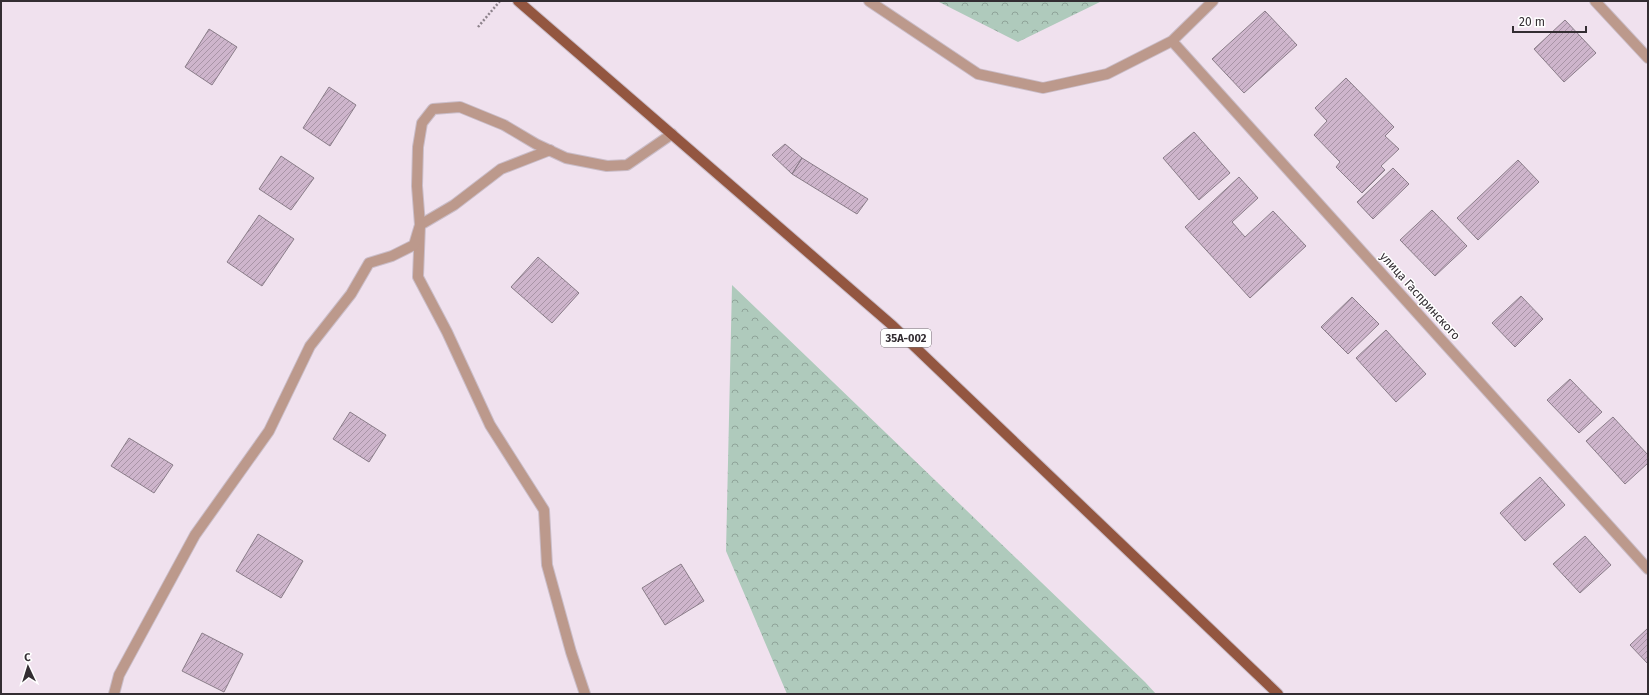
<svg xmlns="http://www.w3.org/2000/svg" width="1649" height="695" viewBox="0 0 1649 695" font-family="'Fira Sans',sans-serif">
  <defs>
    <pattern id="forest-crowns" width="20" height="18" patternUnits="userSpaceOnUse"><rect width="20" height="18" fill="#afcabc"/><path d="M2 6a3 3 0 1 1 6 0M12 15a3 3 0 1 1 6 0" fill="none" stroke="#8fa499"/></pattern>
    <pattern id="building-hatch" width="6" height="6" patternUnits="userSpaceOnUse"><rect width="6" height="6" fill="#ceb5cc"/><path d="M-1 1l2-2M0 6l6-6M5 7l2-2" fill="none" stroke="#a894a6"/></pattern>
  </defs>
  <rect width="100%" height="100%" fill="#f0e1ee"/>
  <path fill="url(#forest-crowns)" d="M937,1h165l-84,41z
    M732,285l413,397 11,12h-369l-61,-143z"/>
  <path fill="url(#building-hatch)" stroke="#8a7d89" d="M1265,11l32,34 -53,48 -32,-34z
    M1565,20l31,33 -32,29 -30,-33z
    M209,29l28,18 -25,38 -27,-18z
    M1346,78l48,49 -9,9 14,13 -18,17 4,4 -23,23 -26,-26 4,-5 -26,-27 13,-14 -12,-13z
    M329,87l27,18 -26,41 -27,-18z
    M1194,132l36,41 -31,27 -36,-42z
    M785,144l17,14 -10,16 -20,-19z
    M281,156l33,22 -23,32 -32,-21z
    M802,158l66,41 -11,15 -65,-40z
    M1518,160l21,22 -61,58 -21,-22z
    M1393,168l16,16 -36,35 -16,-17z
    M1239,177l19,21 -26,24 13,15 28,-26 33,35 -56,52 -65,-71z
    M1432,210l35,36 -32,30 -35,-36z
    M259,215l35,24 -32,47 -35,-24z
    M538,257l41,36 -27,30 -41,-36z
    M1521,296l22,23 -28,28 -23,-24z
    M1352,297l27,27 -31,30 -27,-27z
    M1386,330l40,44 -30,28 -40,-44z
    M1570,379l32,33 -23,21 -32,-33z
    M350,412l36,23 -17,27 -36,-23z
    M1613,417l35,38v8l-23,21 -39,-43z
    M129,438l44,27 -19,28 -43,-27z
    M1540,477l25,28 -40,36 -25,-28z
    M258,534l45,27 -22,37 -45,-27z
    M1585,536l26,29 -31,28 -27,-29z
    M681,564l23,37 -39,24 -23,-37z
    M1648,628v36l-18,-19z
    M202,633l41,21 -19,38 -42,-21z"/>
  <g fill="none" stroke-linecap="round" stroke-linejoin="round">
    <g stroke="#cabdc8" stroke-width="12">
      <path id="lane" d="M550,150l-49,19 -47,36 -34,20 -2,52 29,55 43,93 54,85 3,55 24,87 14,42"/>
    </g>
    <g stroke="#cabdc8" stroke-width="12">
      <path id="street" d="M869,1l109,73 65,14 64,-14 65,-33 41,-40
        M1595,1l53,57
        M1172,41l476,528
        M114,694l5,-19 76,-140 74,-104 41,-85 41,-52 18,-31 23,-7 22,-11 6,-20 -3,-39 1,-39 4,-24 11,-14 27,-2 44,18 32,19 30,14 41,8 20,-1 45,-31"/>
    </g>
    <g stroke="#cabdc8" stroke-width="12">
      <path id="primary" d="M518,1l375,325 385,368"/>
    </g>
    <path stroke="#8d828b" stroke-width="2.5" stroke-dasharray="2 2" stroke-linecap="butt" d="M478,27l22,-26"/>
    <use href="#lane" stroke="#bc998c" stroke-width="10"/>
    <use href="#street" stroke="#bc998c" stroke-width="10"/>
    <use href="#primary" stroke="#935640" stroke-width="10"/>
  </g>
  <g text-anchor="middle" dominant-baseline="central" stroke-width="3" stroke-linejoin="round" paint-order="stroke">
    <rect fill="#fff" stroke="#706c70" stroke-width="1" x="881" y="329" width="50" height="18" rx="3"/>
    <g font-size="11" font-weight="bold" fill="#332d32">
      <text x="906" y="338">35А-002</text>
    </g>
    <g font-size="12" fill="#332d32" stroke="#fff">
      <text transform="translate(1420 296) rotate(48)">улица Гаспринского</text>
    </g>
  </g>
  <rect width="1649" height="695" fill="none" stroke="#332d32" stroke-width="4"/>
  <g transform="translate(28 667) rotate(356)" stroke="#ffffff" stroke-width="3" paint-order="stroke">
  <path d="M0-3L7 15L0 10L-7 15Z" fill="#332d32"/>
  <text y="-6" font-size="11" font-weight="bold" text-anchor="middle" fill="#332d32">С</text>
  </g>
  <path d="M1513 26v6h73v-6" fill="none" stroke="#332d32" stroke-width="2"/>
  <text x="1519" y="26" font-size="12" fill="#332d32" stroke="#ffffff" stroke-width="3" paint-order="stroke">20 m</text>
</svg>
